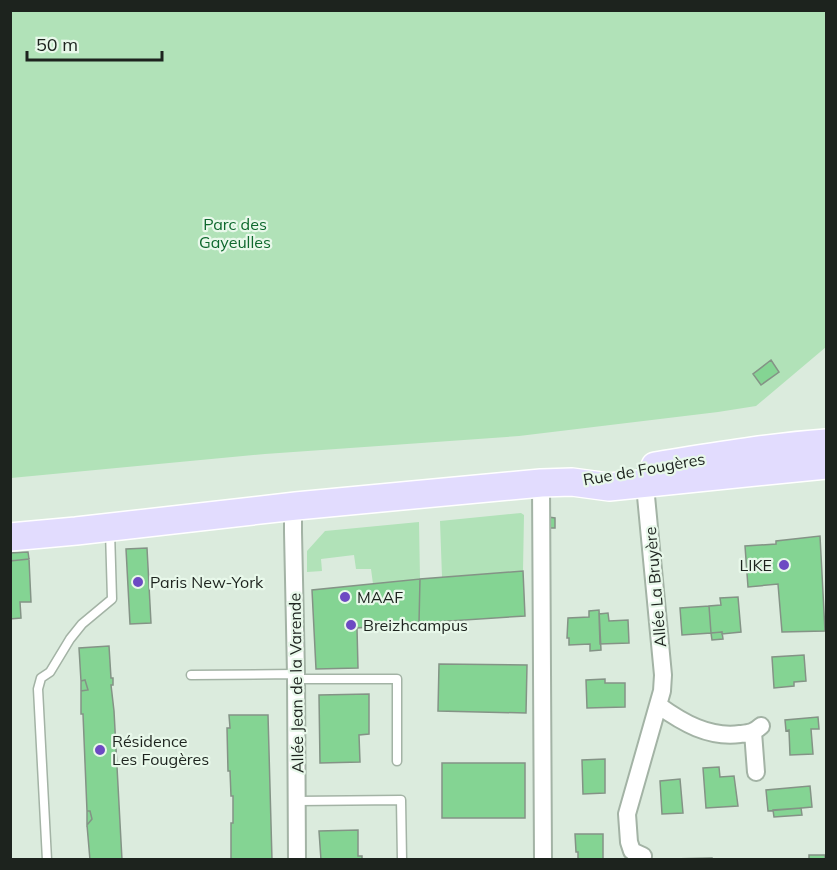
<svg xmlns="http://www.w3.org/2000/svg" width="837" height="870" viewBox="0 0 837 870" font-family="Mulish,sans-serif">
  <rect width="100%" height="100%" fill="#dbebdd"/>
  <path fill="#b1e2b8" d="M11,11h815v336l-70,59 -38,6 -199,24 -254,18 -254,24z
    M521,513l3,2 -1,56 -81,6 -2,-56z
    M419,522l1,57 -47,5 -2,-15h-15l-2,-14 -33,4 1,12 -15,1v-21l18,-20z"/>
  <path fill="#84d493" stroke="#849386" stroke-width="1.5" d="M771,360l8,12 -18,13 -8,-11z
    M548,517l7,1v10h-7z
    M820,536l5,95 -43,1 -4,-48 -30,3 -3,-41 31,-2v-3z
    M147,548l4,75 -21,1 -4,-75z
    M28,552l1,7 -19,2v-8z
    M29,559l2,43h-11l1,16 -11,1v-58z
    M523,571l2,45 -106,7 1,-44z
    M420,579l-1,44 -62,5 1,40 -42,1 -4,-79z
    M738,597l3,35 -19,2v-2l-11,1 -2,-27 12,-1 -1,-7z
    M709,606l2,27 -29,2 -2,-27z
    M599,610l2,40 -11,1v-7l-21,1v-7h-2l1,-20 21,-1v-6z
    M608,613l1,8 19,-1 1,23 -29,1 -1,-30z
    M722,632l1,7 -11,1 -1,-7z
    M109,646l2,32h2v7h-2l3,26 8,149h-32l-3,-35 5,-6 -2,-8h-3l-4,-97h-2v-23l7,-1 -3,-10 -4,1 -2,-33z
    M804,655l2,26 -12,1v4l-20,2 -2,-31z
    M439,664l88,1 -1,48 -88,-2z
    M605,679v4h20v24l-38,1 -1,-28z
    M85,680l3,10 -7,1v-10z
    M369,694v40l-10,1 1,27 -40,1 -1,-68z
    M229,715h39l4,145h-41v-37h2v-27h-2l-1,-25h-2l-1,-43h3z
    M818,717l1,12h-8l2,25 -23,1 -1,-25 -3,1 -1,-11z
    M605,759v34l-22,1 -1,-34z
    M442,763h83v55h-83z
    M719,767l1,10 14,-1 4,30 -32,2 -3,-40z
    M680,779l3,34 -21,1 -2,-33z
    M810,786l2,21 -44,4 -2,-21z
    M801,808l1,7 -28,2 -1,-7z
    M87,811h3l2,8 -5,6z
    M358,830v26h4v4h-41l-2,-29z
    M575,834h28v26h-25v-8h-2z
    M809,855h16v5h-16z
    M712,858v2l-42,-1z"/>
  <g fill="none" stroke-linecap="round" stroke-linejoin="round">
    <g stroke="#a3b3a5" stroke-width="11">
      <path id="service" d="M191,675l105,-1
        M296,679h101v82
        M297,801l104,-1 1,60
        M47,860l-9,-171 3,-11 9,-6 20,-33 12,-15 30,-25 -2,-68"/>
    </g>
    <g stroke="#a3b3a5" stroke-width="20">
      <path id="minor" d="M541,483l2,377
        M296,506l-3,12v14l3,142 1,186
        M658,705c25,18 51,33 82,29 10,-1 13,-1 21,-8
        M753,732l3,40
        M643,856l-11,-5 -3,-9 -2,-28 31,-109 4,-14 1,-16 -19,-200"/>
    </g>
    <g stroke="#fff" stroke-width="30">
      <path id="primary" d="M655,466c57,-9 114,-19 171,-23
        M10,537l66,-6 220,-25 245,-23 31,-1 37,5 217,-22"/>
    </g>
    <use href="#service" stroke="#fff" stroke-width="8"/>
    <use href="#minor" stroke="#fff" stroke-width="16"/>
    <use href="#primary" stroke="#e2dcfe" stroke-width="27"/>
  </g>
  <g fill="#6d4ac3" stroke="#e8f8ea" stroke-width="2">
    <circle cx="784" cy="565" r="6"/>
    <circle cx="138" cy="582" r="6"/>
    <circle cx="345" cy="597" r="6"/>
    <circle cx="351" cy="625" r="6"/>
    <circle cx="100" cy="750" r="6"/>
  </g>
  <g text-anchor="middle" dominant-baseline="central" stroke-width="4.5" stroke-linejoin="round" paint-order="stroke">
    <g font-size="16" fill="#0e682d" stroke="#e8f8ea">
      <text x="235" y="224">Parc des<tspan x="235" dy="18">Gayeulles</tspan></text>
    </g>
    <g font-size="16" fill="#1d231e" stroke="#e8f8ea">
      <text transform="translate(644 469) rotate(-10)">Rue de Fougères</text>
      <text transform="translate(655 587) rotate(-95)">Allée La Bruyère</text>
      <text transform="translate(296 683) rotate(-91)">Allée Jean de la Varende</text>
    </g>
    <g font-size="16" fill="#1d231e" stroke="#e8f8ea" text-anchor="start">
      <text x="772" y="565" text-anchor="end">LIKE</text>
      <text x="150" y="582">Paris New-York</text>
      <text x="357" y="597">MAAF</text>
      <text x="363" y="625">Breizhcampus</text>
      <text x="112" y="741">Résidence<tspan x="112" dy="18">Les Fougères</tspan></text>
    </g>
  </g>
  <rect width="837" height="870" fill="none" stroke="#1d231e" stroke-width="24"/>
  <path d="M27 51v9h135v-9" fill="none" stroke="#1d231e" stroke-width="3"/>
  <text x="36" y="51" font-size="18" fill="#1d231e" stroke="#e8f8ea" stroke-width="4.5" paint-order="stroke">50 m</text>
</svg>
